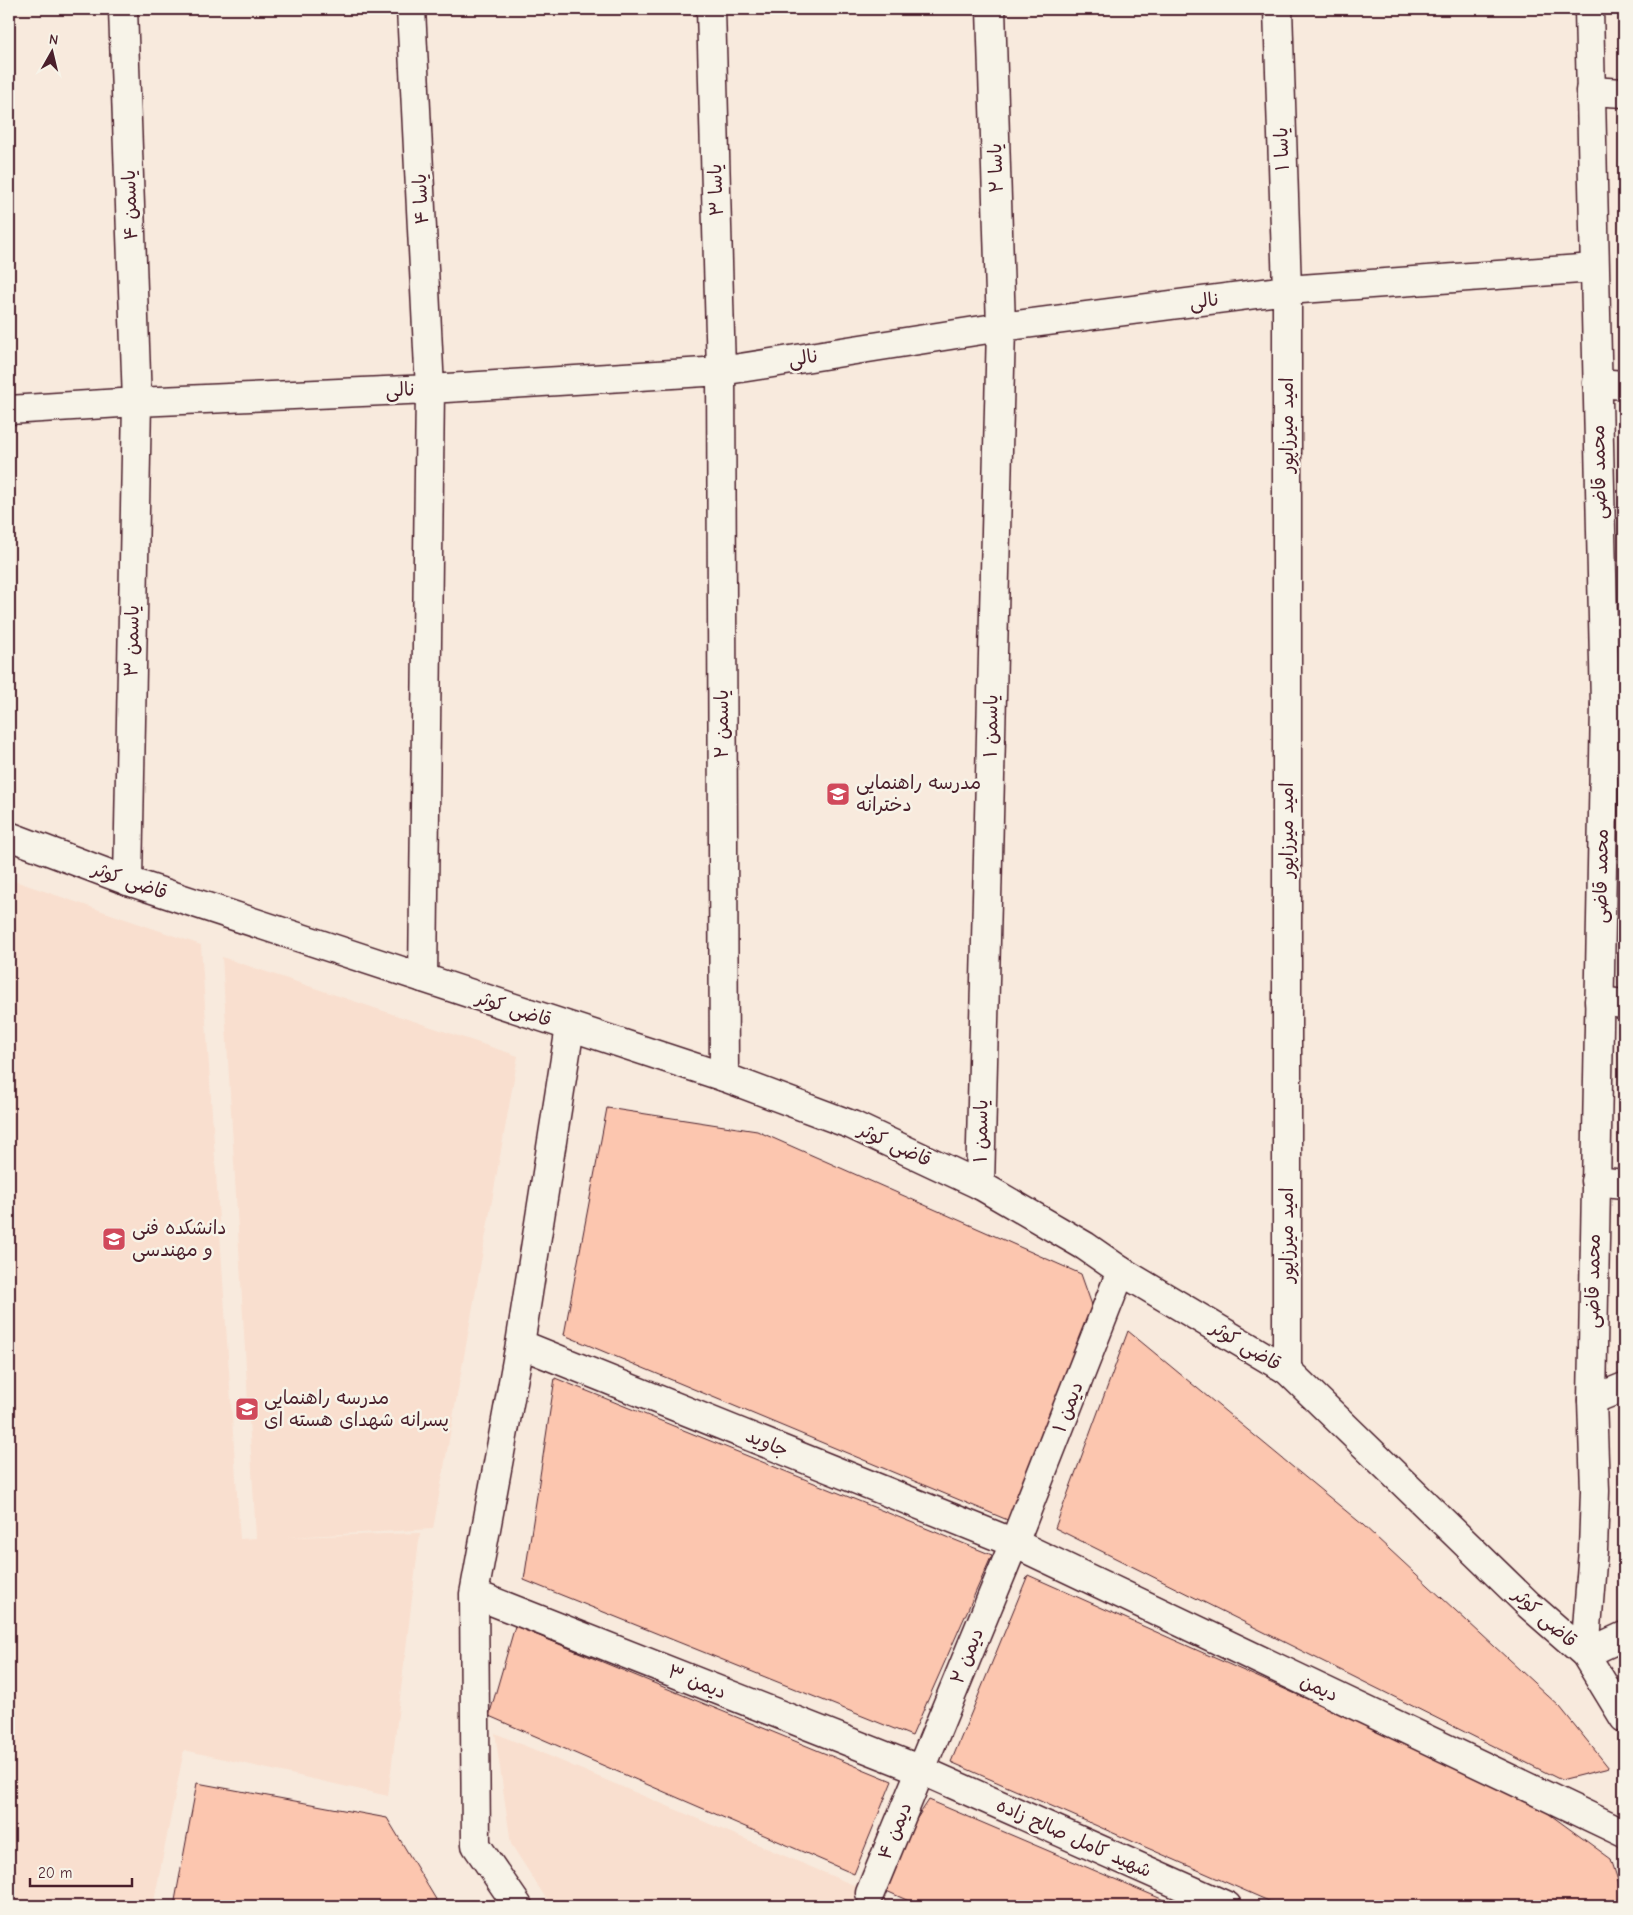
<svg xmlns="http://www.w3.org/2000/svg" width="1633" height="1915" viewBox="0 0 1633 1915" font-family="'Comic Neue','Playpen Sans Arabic',sans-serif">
  <rect width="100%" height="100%" fill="#f8eadd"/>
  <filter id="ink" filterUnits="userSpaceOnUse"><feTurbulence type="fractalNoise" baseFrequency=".02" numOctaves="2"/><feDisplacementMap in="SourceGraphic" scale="10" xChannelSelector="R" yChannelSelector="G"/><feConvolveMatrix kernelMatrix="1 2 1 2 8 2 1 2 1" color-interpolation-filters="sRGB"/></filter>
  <g filter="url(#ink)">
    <path fill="#f9dfcf" d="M9,879l192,66 39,594 16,-1 -34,-581 296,99 -85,473 -145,8 132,-4 -32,263 -204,-46 -31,156h-144z
      M495,1733l408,173h-352l-40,-62z"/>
    <path fill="#fcc6af" stroke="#4a1f2b" d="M607,1108l150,23 324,143 12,34 -83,213 -446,-186z
      M1128,1331l235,194 197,182 49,61 -48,12 -506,-252z
      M555,1378l437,177 -80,181 -388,-156z
      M1028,1575l495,220 88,64 13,40v7h-344l-329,-144z
      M515,1626l377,155 -38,93 -365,-158z
      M197,1783l190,35 53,88h-266z
      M929,1800l249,106h-258l-47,-21z"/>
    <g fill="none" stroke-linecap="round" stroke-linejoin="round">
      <g stroke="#4a1f2b" stroke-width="31">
        <path id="street" d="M123,9l14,393 -9,479
          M411,9l19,380 -7,589
          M711,9l10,362 3,706
          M1278,9l9,281v1080
          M1590,91l34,2
          M1597,383l27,2
          M9,410l128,-8 293,-13 291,-18 280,-44 286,-37 307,-22
          M1605,705l19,2
          M1599,1001l25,3
          M1595,1181l29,3
          M980,1185l21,-858 -10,-318
          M520,1344l494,199 610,290
          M1592,1400l32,-13
          M474,1594l447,176 306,136
          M1585,1654l39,-18
          M870,1893l144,-350 107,-272
          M518,1906l-42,-61 -2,-251 46,-250 50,-317"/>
      </g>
      <g stroke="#4a1f2b" stroke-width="31">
        <path id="secondary" d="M9,836l119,45 596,196 128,48 128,60 105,61 36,25 166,99 242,235 56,49 39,64
          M1585,1654l8,-104 2,-59 -3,-91 13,-695 -16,-696"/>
      </g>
      <use href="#street" stroke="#f7f3e8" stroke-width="28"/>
      <use href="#secondary" stroke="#f7f3e8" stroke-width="28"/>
    </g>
  </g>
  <defs>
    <g id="school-square" transform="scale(1.25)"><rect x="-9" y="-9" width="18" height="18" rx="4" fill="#d1495b" stroke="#f7f3e8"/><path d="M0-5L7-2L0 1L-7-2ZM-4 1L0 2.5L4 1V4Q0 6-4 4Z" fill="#fff"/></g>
    <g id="university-square" transform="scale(1.25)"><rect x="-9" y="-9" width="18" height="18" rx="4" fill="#d1495b" stroke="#f7f3e8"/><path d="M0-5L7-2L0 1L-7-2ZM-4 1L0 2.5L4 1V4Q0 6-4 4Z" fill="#fff"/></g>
  </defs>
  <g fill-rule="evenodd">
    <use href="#school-square" x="838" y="794"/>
    <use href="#university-square" x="114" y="1239"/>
    <use href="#school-square" x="247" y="1409"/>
  </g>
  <g text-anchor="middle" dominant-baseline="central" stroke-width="5" stroke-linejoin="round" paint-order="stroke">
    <g font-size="19" fill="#4a1f2b" stroke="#f7f3e8">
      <text transform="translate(1282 149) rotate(-92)">یاسا ۱</text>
      <text transform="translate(996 168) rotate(-92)">یاسا ۲</text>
      <text transform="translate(716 190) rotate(-92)">یاسا ۳</text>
      <text transform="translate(421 199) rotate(-93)">یاسا ۴</text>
      <text transform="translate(130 205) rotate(-92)">یاسمن ۴</text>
      <text transform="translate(1204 301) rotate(-7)">نالی</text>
      <text transform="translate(803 358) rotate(-9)">نالی</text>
      <text transform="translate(400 390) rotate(-3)">نالی</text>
      <text transform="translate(1287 425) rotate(-90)">امید میرزاپور</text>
      <text transform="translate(1599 472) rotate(-91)">محمد قاضی</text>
      <text transform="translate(132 641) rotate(-89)">یاسمن ۳</text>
      <text transform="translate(722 724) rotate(-90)">یاسمن ۲</text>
      <text transform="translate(991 726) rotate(-89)">یاسمن ۱</text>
      <text transform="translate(1287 830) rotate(-90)">امید میرزاپور</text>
      <text transform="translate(1601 876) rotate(-89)">محمد قاضی</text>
      <text transform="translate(130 881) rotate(19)">قاضی کوثر</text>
      <text transform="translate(514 1009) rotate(18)">قاضی کوثر</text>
      <text transform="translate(981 1131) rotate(-89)">یاسمن ۱</text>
      <text transform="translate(895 1145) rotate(25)">قاضی کوثر</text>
      <text transform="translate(1287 1235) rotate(-90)">امید میرزاپور</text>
      <text transform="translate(1593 1281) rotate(-89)">محمد قاضی</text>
      <text transform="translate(1246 1346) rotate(31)">قاضی کوثر</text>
      <text transform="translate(1068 1407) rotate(-69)">دیمن ۱</text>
      <text transform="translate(767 1443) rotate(22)">جاوید</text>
      <text transform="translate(1545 1618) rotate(42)">قاضی کوثر</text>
      <text transform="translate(967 1656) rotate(-68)">دیمن ۲</text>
      <text transform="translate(697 1682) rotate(22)">دیمن ۳</text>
      <text transform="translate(1319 1688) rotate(25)">دیمن</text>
      <text transform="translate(895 1831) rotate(-68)">دیمن ۴</text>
      <text transform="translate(1074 1838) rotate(24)">شهید کامل صالح زاده</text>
    </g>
    <g font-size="19" fill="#4a1f2b" stroke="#f7f3e8" text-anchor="start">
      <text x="856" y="783">مدرسه راهنمایی<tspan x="856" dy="22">دخترانه</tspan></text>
      <text x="132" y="1228">دانشکده فنی<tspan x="132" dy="22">و مهندسی</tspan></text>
      <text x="264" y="1398">مدرسه راهنمایی<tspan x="264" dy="22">پسرانه شهدای هسته ای</tspan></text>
    </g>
  </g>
  <rect width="1633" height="1915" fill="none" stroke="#f7f3e8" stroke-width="30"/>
  <rect x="15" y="15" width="1603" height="1885" fill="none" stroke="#4a1f2b" stroke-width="2" filter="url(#ink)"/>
  <g transform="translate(52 52) rotate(8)" stroke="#f7f3e8" stroke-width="4" paint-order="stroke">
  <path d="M0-4L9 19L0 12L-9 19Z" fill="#4a1f2b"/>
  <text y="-8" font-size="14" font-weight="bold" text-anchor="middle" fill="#4a1f2b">N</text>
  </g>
  <path d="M30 1878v8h102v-8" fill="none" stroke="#4a1f2b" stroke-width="2.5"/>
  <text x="38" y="1878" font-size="15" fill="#4a1f2b" stroke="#f7f3e8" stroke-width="4" paint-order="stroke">20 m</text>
</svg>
